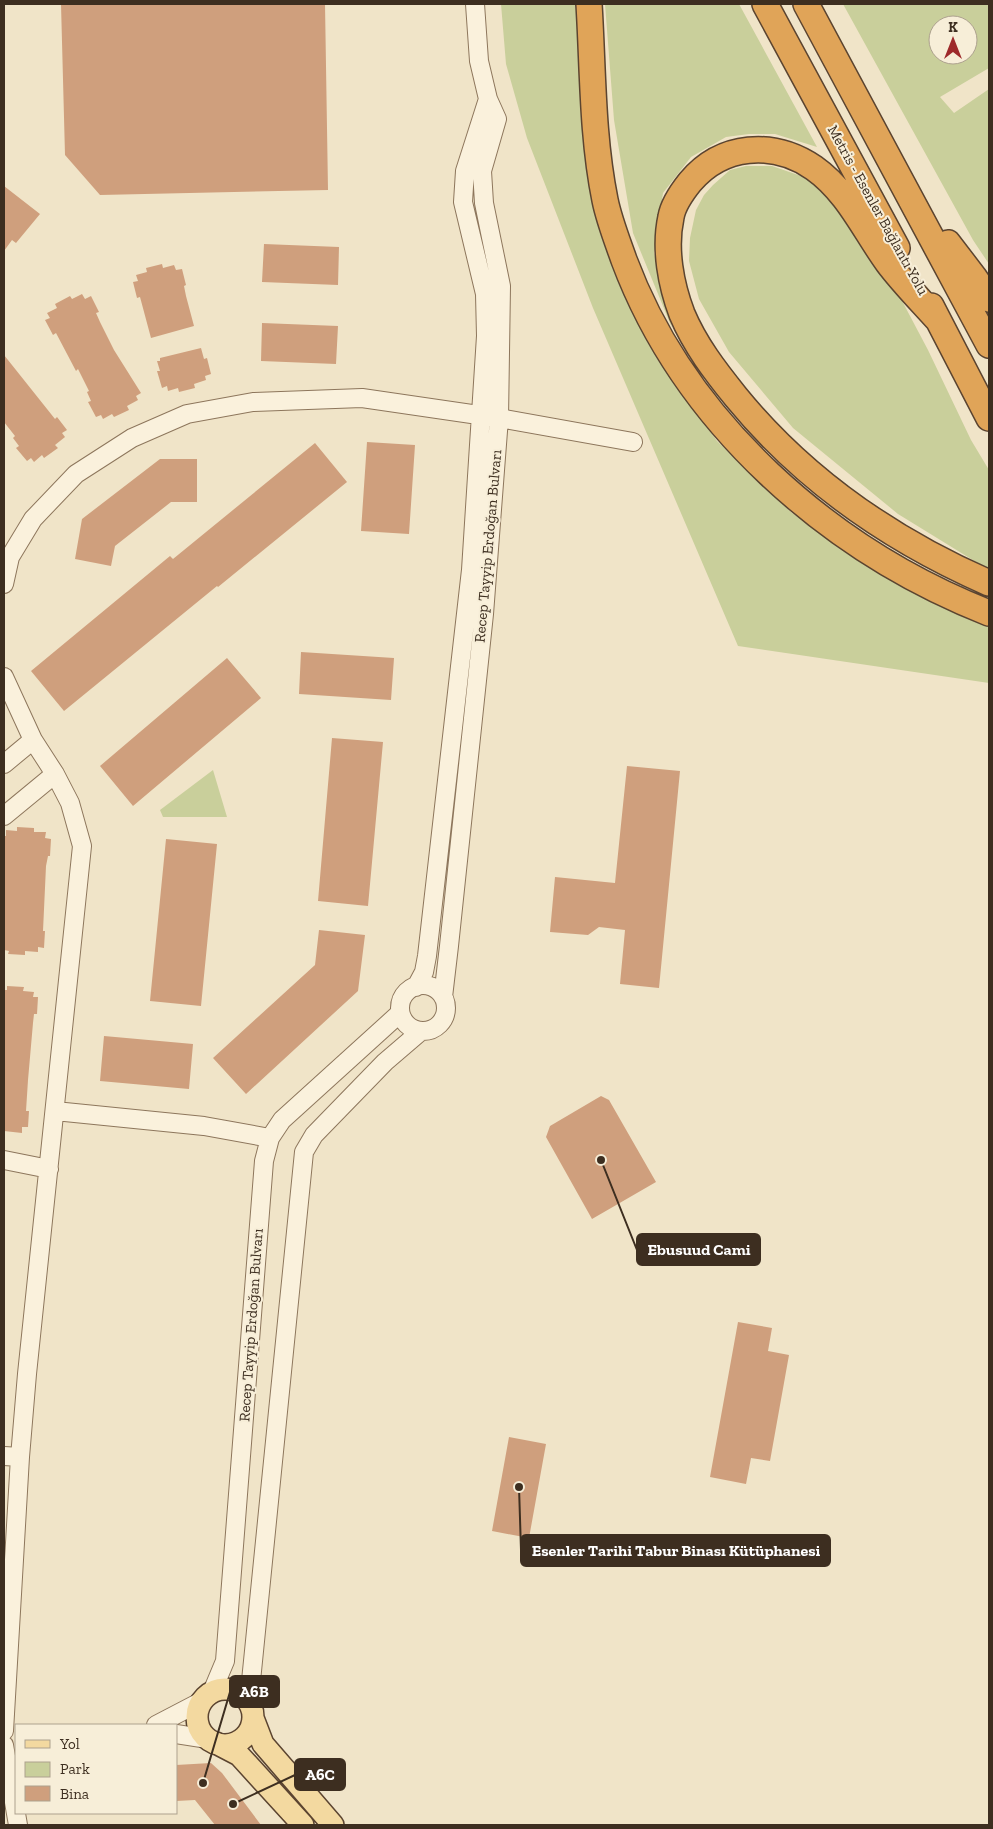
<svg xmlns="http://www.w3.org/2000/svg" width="993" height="1829" viewBox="0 0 993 1829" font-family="'Zilla Slab',serif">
  <rect width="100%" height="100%" fill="#f0e4c8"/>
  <path fill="#c9cf9b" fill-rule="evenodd" d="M501,4h78l25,237 50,109 63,91 75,72 132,83 65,26v61l-251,-37 -145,-338 -66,-170 -21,-74z
    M605,4h134l78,143 -42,-13h-26l-23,3 -35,20 -28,36 -9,60 18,75 -39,-95 -19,-113z
    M843,4h146v64l-49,29 14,16 35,-24v175l-16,-24zM938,25h30v30h-30z
    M746,166h26l35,12 26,21 49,64 46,87 43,90 18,30v100l-91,-56 -105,-86 -64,-76 -30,-53 -10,-38 1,-23 6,-28 8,-15 9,-10 17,-15z
    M213,770l14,47h-64l-3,-7z"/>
  <path fill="#cf9f7d" d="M61,4h264l3,186 -228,5 -35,-40z
    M4,186l36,28 -24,29 -4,-3 -8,11z
    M264,244l75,3 -1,38 -76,-3z
    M162,264l1,4 11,-3 2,5 6,-1 4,16 -2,1 2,10 8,30 -43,12 -11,-41 -3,1 -4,-16 5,-1 -2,-6 11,-3 -1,-4z
    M82,294l3,5 6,-3 8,16 -3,1 4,9 14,28 27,43 -5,3 2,4 -11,6 2,4 -15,7 -2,-3 -9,5 -2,-4 -5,2 -8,-15 3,-1 -4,-9 2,-1 -11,-22 -2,2 -20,-38 -3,2 -8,-15 5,-2 -3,-5 10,-5 -2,-4 15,-8 2,3z
    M262,323l76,3 -2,38 -75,-3z
    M201,348l3,11 3,-1 4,16 -6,2 1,4 -12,4 1,4 -16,4 -1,-4 -10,3 -1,-5 -5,2 -5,-17h3l-3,-10h3v-3z
    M4,355l51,64 2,-2 10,13 -5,3 3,4 -10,8 3,3 -14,10 -2,-3 -8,7 -3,-4 -4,3 -11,-13 3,-2 -6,-8 2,-2 -11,-14z
    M367,442l48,3 -6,89 -48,-3z
    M315,443l32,39 -129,105 -1,-1 -153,125 -33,-40 139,-115 3,3z
    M160,459h37v43h-26l-56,44 -4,20 -36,-7 7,-40z
    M301,652l93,6 -3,42 -92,-6z
    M227,658l34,40 -128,108 -33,-40z
    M332,738l51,4 -15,164 -50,-5z
    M627,766l53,5 -21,217 -39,-4 5,-54 -26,-3 -11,8 -38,-3 5,-55 60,6z
    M17,827l17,1v4h12l-1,6 6,1 -1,17h-2l-2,10 -3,65h2l-1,17 -6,-1v5l-13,-1v4l-17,-1 1,-3 -5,-1v-114h2v-6l11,1z
    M166,839l51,5 -16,162 -51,-5z
    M319,930l46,5 -7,56 -112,103 -33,-36 102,-93z
    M7,986l17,1 -1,4 11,1 -1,5h5l-1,17h-3l-1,9 -5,57 -2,31h3l-1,16h-6v6l-18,-2v-141h3z
    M104,1036l89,8 -4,45 -89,-8z
    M601,1096l8,4 47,82 -64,37 -46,-82 4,-11z
    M738,1322l34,6 -4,23 21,4 -19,106 -19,-3 -5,26 -36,-7z
    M509,1437l37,7 -17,94 -37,-7z
    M211,1763l11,10 39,52h-46l-20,-25 -19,1v-36z"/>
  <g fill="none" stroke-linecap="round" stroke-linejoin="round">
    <g stroke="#8d765c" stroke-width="20">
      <path id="minor" d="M4,584l6,-27 23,-38 43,-45 56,-36 55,-24 66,-12 109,-4 137,20 134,24
        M4,677l29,63 22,34 15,29 12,43 -55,528 -7,83 -16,274
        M4,764l29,-24
        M4,816l51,-42
        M400 1008a23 23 0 1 1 46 0a23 23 0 1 1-46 0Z
        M416,987l8,-15 3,-16 44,-386 15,-234 -1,-42 -22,-92 2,-31 23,-72
        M443,997l6,-51 35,-332 15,-196 2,-132 -17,-83 -2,-32 15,-52 -9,-20 -9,-38 -4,-57
        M55,1111l149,15 66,12
        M4,1160l45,9
        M4,1456l16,1
        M212,1692l13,-31 39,-500 6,-23 12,-18 118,-107
        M249,1701l55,-549 10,-17 71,-73 35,-30
        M156,1725l46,-24
        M176,1734l32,5
        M4,1745l14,80"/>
    </g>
    <g stroke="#5b4430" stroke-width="24">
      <path id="major" d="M197 1717a28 28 0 1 1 56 0a28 28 0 1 1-56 0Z
        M253,1718l10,26 70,81
        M216,1743l23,12 64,70"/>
    </g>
    <g stroke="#5b4430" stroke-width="28">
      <path id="highway" d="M589,4c4,65 3,132 16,196 4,20 12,40 19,60 61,163 205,290 365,353
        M765,4l132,244
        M806,4l183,341
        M948,243l26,34 15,22
        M931,306l58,112
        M938,320c-17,-19 -35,-37 -50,-57 -24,-33 -40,-71 -74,-95 -41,-28 -92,-24 -124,14 -8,10 -17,23 -19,35 -7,32 0,68 11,97 13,31 33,57 54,83 68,83 155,143 253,186"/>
    </g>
    <use href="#minor" stroke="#faf1dc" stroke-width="18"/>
    <use href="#major" stroke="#f3d9a0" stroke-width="21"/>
    <use href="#highway" stroke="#e0a458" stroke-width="25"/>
  </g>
  <g text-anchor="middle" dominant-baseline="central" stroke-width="4" stroke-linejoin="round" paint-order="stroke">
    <g font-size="15" fill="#3d2e20" stroke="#f7eed8">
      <text transform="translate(878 210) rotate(61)">Metris - Esenler Bağlantı Yolu</text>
      <text transform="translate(488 546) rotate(-85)">Recep Tayyip Erdoğan Bulvarı</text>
      <text transform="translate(251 1325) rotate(-86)">Recep Tayyip Erdoğan Bulvarı</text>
    </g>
  </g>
  <path fill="none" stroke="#3d2e20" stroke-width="2" d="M601 1160L637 1250M519 1487L521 1550M203 1783L230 1692M233 1804L295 1775"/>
  <g fill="#3d2e20" stroke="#f7eed8" stroke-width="2">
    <circle cx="601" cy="1160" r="5"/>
    <circle cx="519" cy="1487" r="5"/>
    <circle cx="203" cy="1783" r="5"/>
    <circle cx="233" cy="1804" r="5"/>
  </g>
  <g fill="#3d2e20" stroke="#3d2e20" stroke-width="2">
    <rect x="637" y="1234" width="123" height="31" rx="5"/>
    <rect x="521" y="1535" width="309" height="31" rx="5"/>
    <rect x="230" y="1676" width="49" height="31" rx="5"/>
    <rect x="295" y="1759" width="50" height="31" rx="5"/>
  </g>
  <g font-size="16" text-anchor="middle" font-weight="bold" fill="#fff">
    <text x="699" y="1255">Ebusuud Cami</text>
    <text x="676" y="1556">Esenler Tarihi Tabur Binası Kütüphanesi</text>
    <text x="254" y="1697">A6B</text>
    <text x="320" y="1780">A6C</text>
  </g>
  <rect width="993" height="1829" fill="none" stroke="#3d2e20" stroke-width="10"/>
  <rect x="15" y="1724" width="162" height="90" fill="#f7eed8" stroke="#ada18e"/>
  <rect x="25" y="1740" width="25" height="8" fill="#f3d9a0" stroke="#ada18e"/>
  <text x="60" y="1749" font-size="15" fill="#3d2e20">Yol</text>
  <rect x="25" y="1762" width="25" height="15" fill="#c9cf9b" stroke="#ada18e"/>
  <text x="60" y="1774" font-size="15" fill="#3d2e20">Park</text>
  <rect x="25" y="1786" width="25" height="15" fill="#cf9f7d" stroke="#ada18e"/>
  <text x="60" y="1799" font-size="15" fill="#3d2e20">Bina</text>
  <g transform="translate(953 40)"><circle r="24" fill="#f7eed8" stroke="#ada18e"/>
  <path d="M0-4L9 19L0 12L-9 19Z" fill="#9e2a2b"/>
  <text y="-8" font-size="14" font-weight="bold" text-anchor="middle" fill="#3d2e20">K</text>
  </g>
</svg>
